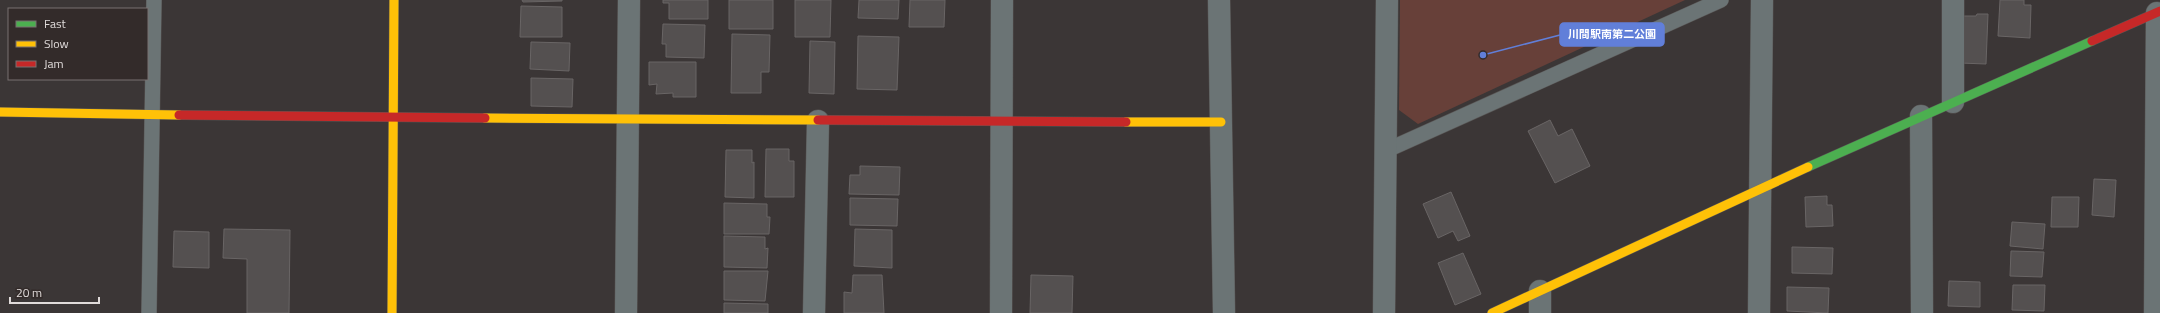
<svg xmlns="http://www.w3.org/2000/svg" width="2160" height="313" viewBox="0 0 2160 313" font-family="'Titillium Web','Noto Sans JP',sans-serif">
  <rect width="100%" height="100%" fill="#3b3636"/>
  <path fill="#674039" d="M1400,0h285l-267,124 -19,-14z"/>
  <path fill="#545050" stroke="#696565" d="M522,0h40v1l-39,1z
    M663,0h45v19h-39v-16h-6z
    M729,0h44v29h-44z
    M795,0h36l-1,37h-35z
    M859,0h40l-1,19 -40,-1z
    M910,0h35l-1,27h-35z
    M2000,0h24v5h7l-1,33 -32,-2z
    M521,6l41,1v30h-42z
    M1977,14h11l-2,50 -26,-1 3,-47h13z
    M663,24l42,1 -1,33 -38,-1v-13h-4z
    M732,34l38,1 -1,37h-8v21h-30z
    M858,36l41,1 -2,53 -40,-1z
    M810,41l25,1 -1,52 -25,-1z
    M531,42l39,1 -1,28 -39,-2z
    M649,62h47v35h-23v-4l-17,1 1,-10 -8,1z
    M531,78l42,1 -1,28 -41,-1z
    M1550,120l8,16 14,-7 18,37 -35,17 -27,-52z
    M766,149h23v12h5v36h-29z
    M726,150h26v13l2,-1v36l-29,-1z
    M860,166l40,1 -1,28 -50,-1 1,-19h10z
    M2094,179l22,1 -2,37 -22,-2z
    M1451,192l19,44 -12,5 -5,-10 -15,7 -15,-34z
    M1827,196v9h5l1,21 -27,1 -1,-30z
    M2052,197h27l-1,30h-27z
    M850,198l48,1 -1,27 -47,-1z
    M724,203l43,1v13h3l-1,17h-45z
    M2012,222l33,2 -2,25 -33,-3z
    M224,229l66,1 -1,83h-42v-54l-24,-1z
    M855,229l37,1v38l-38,-2z
    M174,231l35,1v36l-36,-1z
    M724,236l41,1v12l3,-1 -1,20 -43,-1z
    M1792,247l41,1 -1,26 -40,-1z
    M2011,251l33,1 -2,25 -32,-1z
    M1463,253l18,41 -26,11 -17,-42z
    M724,271h44l-3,30 -41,-1z
    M853,275h29l2,38h-40v-21l8,1z
    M1031,275l42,1 -1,37h-42z
    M1949,281l31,1v25l-32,-1z
    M2013,285h32l-1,26 -32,-1z
    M1787,287l42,1 -1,25 -41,-2z
    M724,303l44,1v9h-44z"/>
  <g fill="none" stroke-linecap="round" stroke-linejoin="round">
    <g stroke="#585554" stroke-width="16">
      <path id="lane" d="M1385,151l336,-151
        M149,313l5,-313"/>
    </g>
    <g stroke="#585554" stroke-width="23">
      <path id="street" d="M1219,0l5,313
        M1953,102v-102
        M1921,116l1,197
        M1540,291v22
        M626,313l3,-313
        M814,313l4,-192
        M1001,313l1,-313
        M1384,313l3,-313
        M1759,313l3,-313
        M2155,313l2,-300"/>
    </g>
    <g stroke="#585554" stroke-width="10">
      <path id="fast" d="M1808,167l284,-126"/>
    </g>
    <g stroke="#585554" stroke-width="10">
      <path id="slow" d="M0,112l179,3
        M485,118l333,2
        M1126,122h95
        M392,313l2,-313
        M1492,313l316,-146"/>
    </g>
    <g stroke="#585554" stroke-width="10">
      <path id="jam" d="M2092,41l68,-30
        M179,115l306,3
        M818,120l308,2"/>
    </g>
    <use href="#lane" stroke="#6b7475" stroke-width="15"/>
    <use href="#street" stroke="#6b7475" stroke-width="22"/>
    <use href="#fast" stroke="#4caf50" stroke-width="9"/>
    <use href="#slow" stroke="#ffc107" stroke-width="9"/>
    <use href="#jam" stroke="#c62828" stroke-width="9"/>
  </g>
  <path fill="none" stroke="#617fd9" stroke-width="1.5" d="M1483 55L1560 35"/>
  <circle fill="#617fd9" stroke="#332b2a" stroke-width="1.5" cx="1483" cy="55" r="4"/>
  <rect fill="#617fd9" stroke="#617fd9" stroke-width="1.5" x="1560" y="23" width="104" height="23" rx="4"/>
  <g font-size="11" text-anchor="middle" font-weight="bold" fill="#fff">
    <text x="1612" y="38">川間駅南第二公園</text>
  </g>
  <rect x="8" y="8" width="140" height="72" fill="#332b2a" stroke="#787170"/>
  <rect x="16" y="21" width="20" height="6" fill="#4caf50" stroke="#787170"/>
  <text x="44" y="28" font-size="12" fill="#e0dbda">Fast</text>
  <rect x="16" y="41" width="20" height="6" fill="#ffc107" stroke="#787170"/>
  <text x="44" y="48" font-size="12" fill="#e0dbda">Slow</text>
  <rect x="16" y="61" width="20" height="6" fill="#c62828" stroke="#787170"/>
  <text x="44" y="68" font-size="12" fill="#e0dbda">Jam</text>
  <path d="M10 297v6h89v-6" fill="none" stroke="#e0dbda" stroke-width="2"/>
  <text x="16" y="297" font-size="12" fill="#e0dbda" stroke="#332b2a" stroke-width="3" paint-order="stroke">20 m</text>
</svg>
